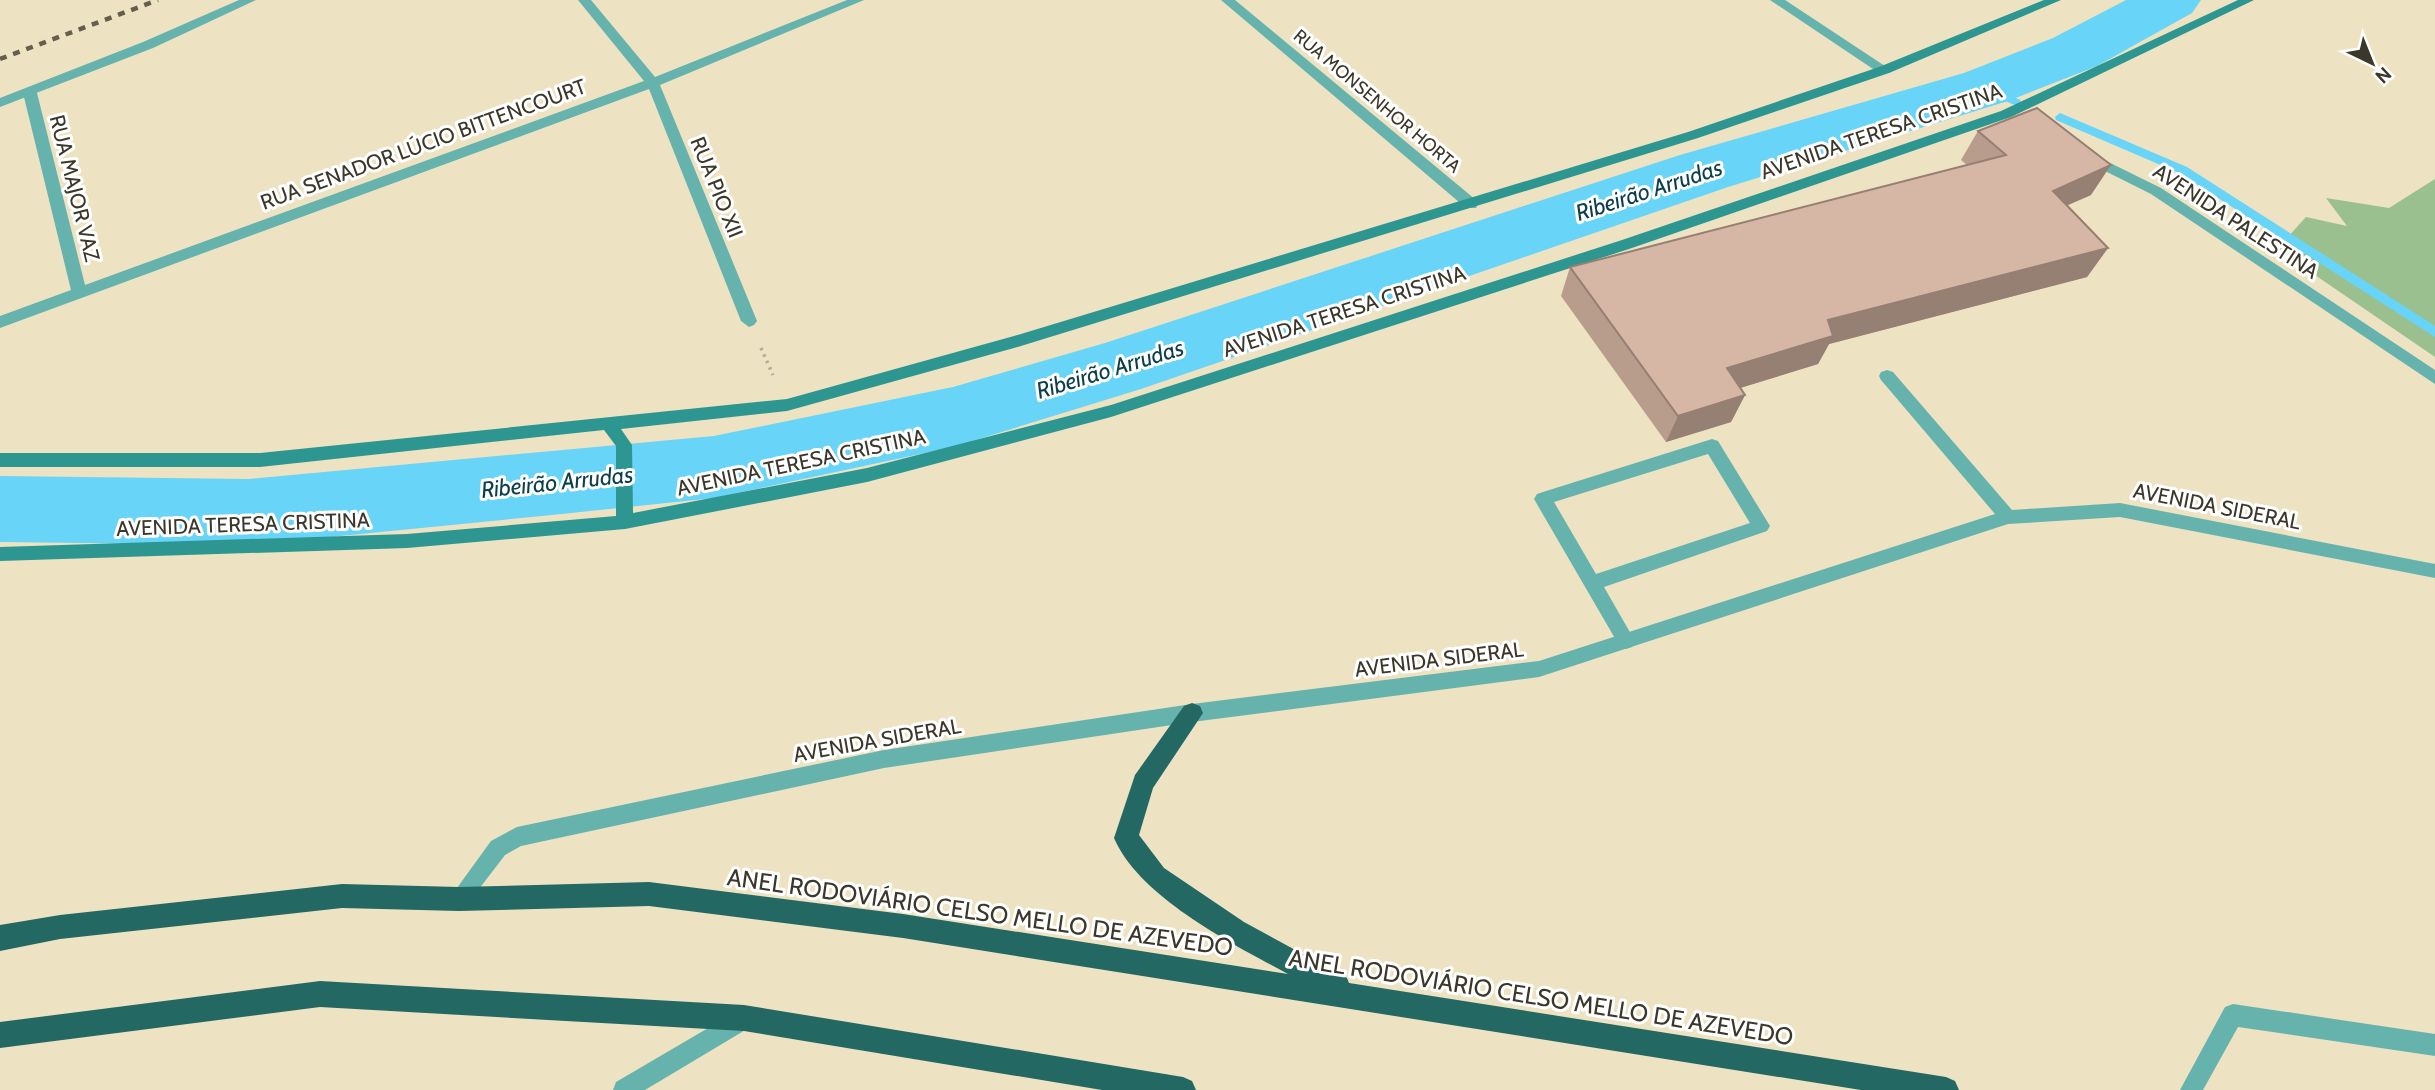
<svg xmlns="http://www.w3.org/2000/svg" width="2435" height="1090" viewBox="0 0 2435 1090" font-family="Cabin,sans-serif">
  <rect width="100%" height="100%" fill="#ede2c1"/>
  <path fill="#9bc090" d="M2435,179v178l-158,-108 29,-32 41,9 -21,-28 63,10z"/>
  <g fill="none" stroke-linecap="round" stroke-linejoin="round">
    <path fill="#68d4f7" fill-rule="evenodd" d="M1986,84l34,16 1,2 -5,3 -4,-1 -30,-15 -1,-2z
      M2060,113l127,54 248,159v11l-256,-164 -123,-53 -1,-3z"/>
    <path fill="#68d4f7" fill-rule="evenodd" d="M2126,0h75l-9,13 -95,53 -89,35 -280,86 -587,202 -188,58 -239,51 -162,17 -304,30 -248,-3v-66l248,3 304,-28 162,-15 239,-49 152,-44 575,-188 284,-82 89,-35z"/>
    <path stroke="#b6ad92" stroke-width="3.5" stroke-dasharray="2.5 4.5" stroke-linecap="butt" d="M761,348l12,27"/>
    <path fill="#66b3ad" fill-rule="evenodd" d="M239,0h17l-103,48 -153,59v-9l143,-56z
      M1712,439l6,2 52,85 -3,5 -163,56 31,54 -3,6 -6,2 -6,-2 -86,-148 3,-5 6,-2zM1708,454l42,69 -154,51 -42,-72z"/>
    <path fill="#66b3ad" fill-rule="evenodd" d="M578,0h13l64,77 192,-77h17l-204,85 97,236 -3,4 -5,2 -8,-6 -92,-232 -649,239v-12l71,-26 -48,-197 2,-3h10l2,3 48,192 559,-204z
      M1221,0h14l241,200 2,4 -2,4h-10z
      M1770,0h15l106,70 -2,3h-10z
      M2090,153l71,35 274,182v14l-284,-190 -66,-33v-6z
      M1887,370l6,2 119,138 108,-7 315,61v14l-315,-61 -112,7 -469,153 -347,45 -308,46 -363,78 -16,9 -39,51 -7,3 -7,-3 -3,-7 42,-58 26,-14 367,-77 308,-46 347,-43 456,-147 -114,-134 -2,-4 2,-4z
      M2233,1004l202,30v22l-197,-29 -35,63h-23l45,-83z
      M744,1007l8,3 3,8 -3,8 -107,64h-32l3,-8z"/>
    <path fill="#2e9690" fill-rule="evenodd" d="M2044,0h17l-172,73 -191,65 -684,210 -227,63 -166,18 11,16 1,68 234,-45 244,-63 511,-165 379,-129 237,-111h16l-243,117 -379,131 -521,169 -244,65 -242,47 -218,19 -407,13v-14l407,-13 209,-18v-70l-12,-16 -344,37h-260v-14h260l527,-54 227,-63 674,-204 191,-65z"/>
    <path fill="#236863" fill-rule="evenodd" d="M1192,703l8,3 3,7 -50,75 -14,47 25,33 80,54 103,56 2,5 597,94 9,4 4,9h-98l-958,-152 -254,-32 -190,5 -117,-3 -282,31 -60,12v-26l60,-10 282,-31 117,3 190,-5 254,32 385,60c-55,-30 -148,-76 -174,-136l21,-63 49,-69z
      M320,981l424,24 439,72 9,4 4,9h-94l-358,-59 -424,-24 -320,41v-26z"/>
    <path stroke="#645e4c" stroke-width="4.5" stroke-dasharray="7 7" stroke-linecap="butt" d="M0,59l158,-59"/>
  </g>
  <path fill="#b89d8d" d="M1978,131l113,64 -24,10 41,43 -21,29 -258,67 -11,20 -78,24 5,7 -14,27 -65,20 -105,-146 9,-29 397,-102 -6,-5z"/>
  <path fill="#967f73" d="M2111,165l-20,30 -57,25 19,-29z
    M2108,248l-21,29 -258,67 -11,20 -104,32 13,-28 101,-48z
    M1745,395l-14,27 -65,20 12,-26z"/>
  <path fill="#d6b6a4" stroke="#967f73" stroke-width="2" d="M2037,108l74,57 -58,26 55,57 -280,72 5,16 -106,32 18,27 -67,21 -108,-149 436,-112 -28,-24z"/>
  <g text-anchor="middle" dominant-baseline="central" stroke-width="6" stroke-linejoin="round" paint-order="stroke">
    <g font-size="18" fill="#3b372a" stroke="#fff">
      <text transform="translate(1377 101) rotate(40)">RUA MONSENHOR HORTA</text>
    </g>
    <g font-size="21" fill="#3b372a" stroke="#fff">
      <text transform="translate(1881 131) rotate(-19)">AVENIDA TERESA CRISTINA</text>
      <text transform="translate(423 144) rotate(-20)">RUA SENADOR LÚCIO BITTENCOURT</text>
      <text transform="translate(717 187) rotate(68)">RUA PIO XII</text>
      <text transform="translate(75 188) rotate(76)">RUA MAJOR VAZ</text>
      <text transform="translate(2236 221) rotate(33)">AVENIDA PALESTINA</text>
      <text transform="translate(1344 311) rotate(-18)">AVENIDA TERESA CRISTINA</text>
      <text transform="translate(801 462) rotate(-12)">AVENIDA TERESA CRISTINA</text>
      <text transform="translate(2217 506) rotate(11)">AVENIDA SIDERAL</text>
      <text transform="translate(243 524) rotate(-2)">AVENIDA TERESA CRISTINA</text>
      <text transform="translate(1439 659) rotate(-7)">AVENIDA SIDERAL</text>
      <text transform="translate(877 740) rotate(-10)">AVENIDA SIDERAL</text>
    </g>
    <g font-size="23" font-style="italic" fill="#0c3e4c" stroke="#fff">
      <text transform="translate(1649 190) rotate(-18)">Ribeirão Arrudas</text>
      <text transform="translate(1110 369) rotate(-17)">Ribeirão Arrudas</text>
      <text transform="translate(557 482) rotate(-6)">Ribeirão Arrudas</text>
    </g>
    <g font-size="24" fill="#3b372a" stroke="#fff">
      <text transform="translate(980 912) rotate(8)">ANEL RODOVIÁRIO CELSO MELLO DE AZEVEDO</text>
      <text transform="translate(1541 997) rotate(9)">ANEL RODOVIÁRIO CELSO MELLO DE AZEVEDO</text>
    </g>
  </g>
  <g transform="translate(2372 63) rotate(137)" stroke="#ffffff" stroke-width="5" paint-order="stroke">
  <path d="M0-5L12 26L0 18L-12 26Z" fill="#3b372a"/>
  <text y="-10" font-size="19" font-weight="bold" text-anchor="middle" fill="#3b372a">N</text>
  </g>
</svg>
